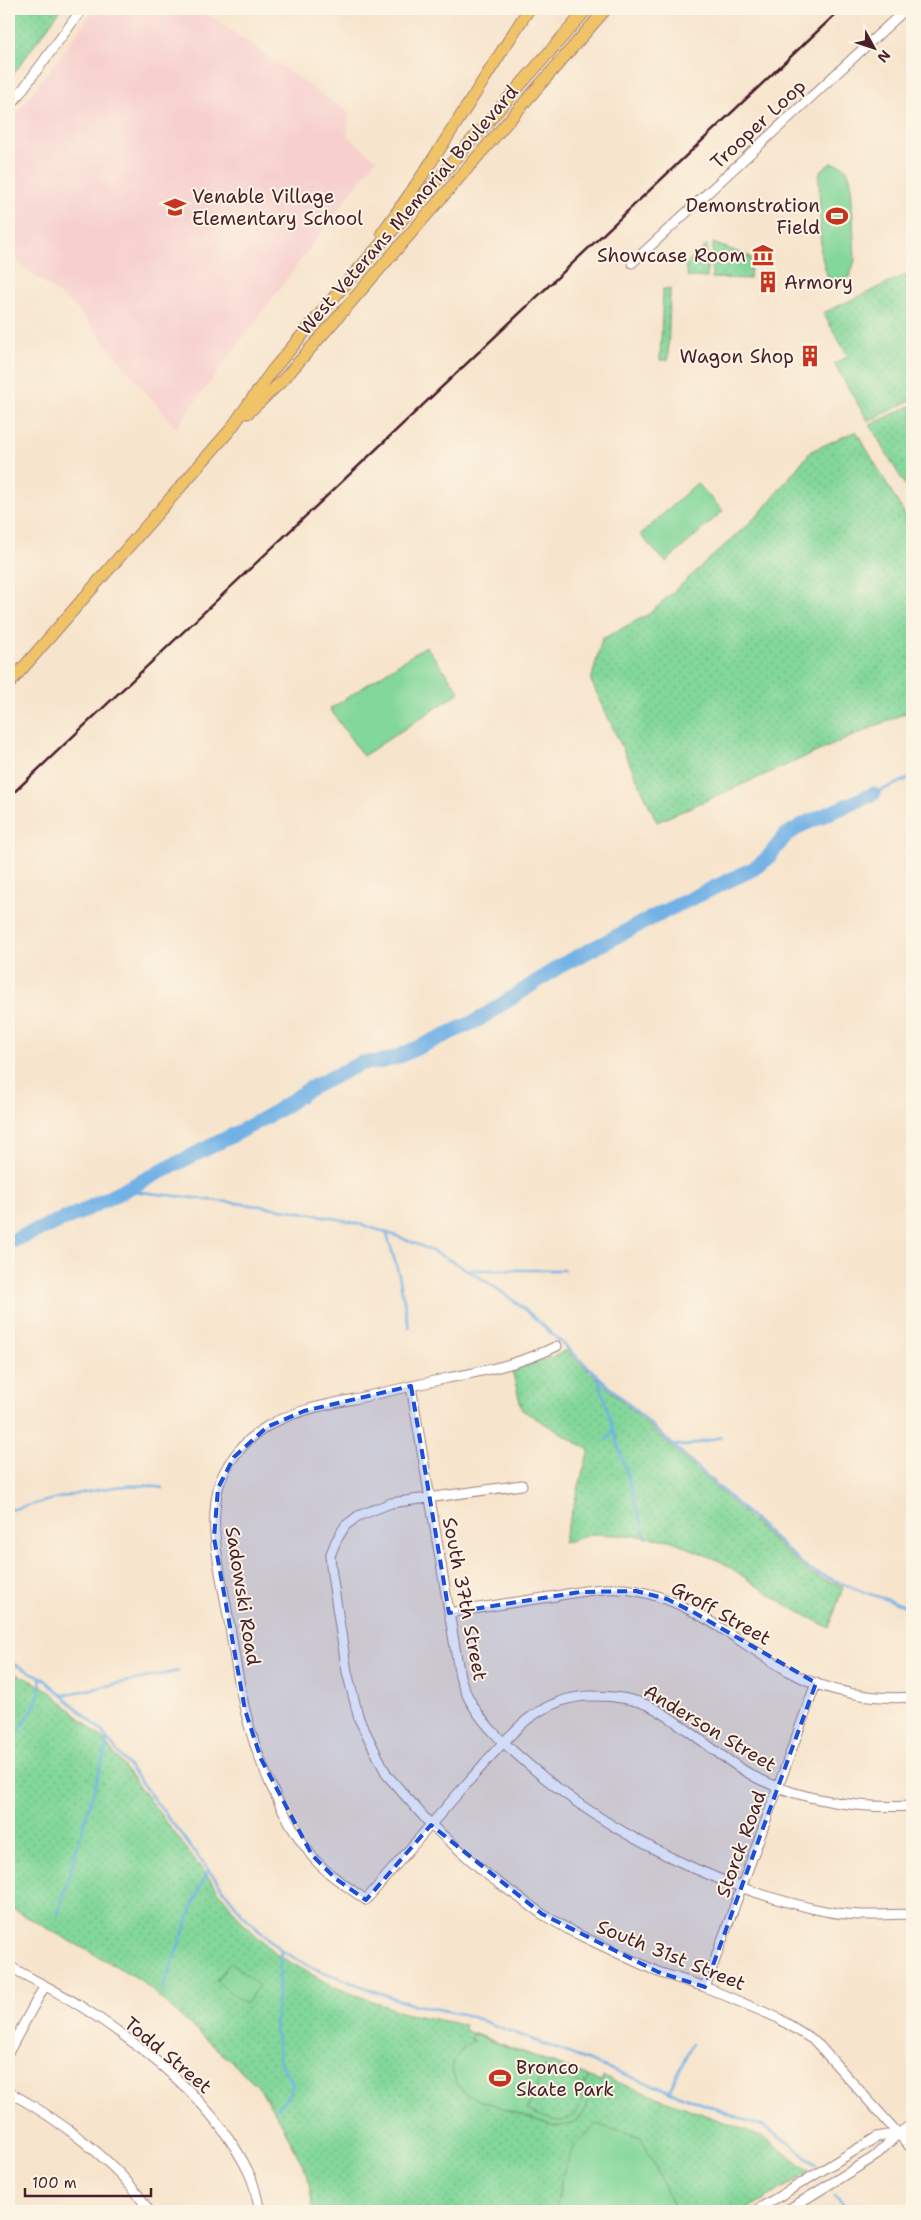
<svg xmlns="http://www.w3.org/2000/svg" width="921" height="2220" viewBox="0 0 921 2220" font-family="'Shantell Sans',sans-serif">
  <defs>
    <pattern id="grass-dots" width="8" height="8" patternUnits="userSpaceOnUse" patternTransform="scale(1.25)"><rect width="8" height="8" fill="#82d79a"/><path d="M2 2h.1M6 6h.1" fill="none" stroke="#72b885" stroke-width="1.8" stroke-linecap="round"/></pattern>
  </defs>
  <rect width="100%" height="100%" fill="#fcf5e5"/>
  <filter id="ink" filterUnits="userSpaceOnUse"><feTurbulence type="fractalNoise" baseFrequency=".02" numOctaves="2"/><feDisplacementMap in="SourceGraphic" scale="10" xChannelSelector="R" yChannelSelector="G"/><feConvolveMatrix kernelMatrix="1 2 1 2 8 2 1 2 1" color-interpolation-filters="sRGB"/></filter>
  <filter id="wash" filterUnits="userSpaceOnUse"><feTurbulence type="fractalNoise" baseFrequency=".0096" numOctaves="4" result="noise"/><feDisplacementMap in="SourceGraphic" scale="20" xChannelSelector="R" yChannelSelector="G"/><feGaussianBlur stdDeviation="1.12" result="paint"/><feColorMatrix in="noise" values="0 0 0 0 0 0 0 0 0 0 0 0 0 0 0 0 0 1.4 0 .05"/><feComposite in="paint" operator="in"/></filter>
  <g filter="url(#wash)">
    <rect width="100%" height="100%" fill="#f7e4cc"/>
    <path fill="#f7d0ce" d="M95,9h106l149,105 -3,22 29,23 -200,269 -101,-121 -66,-52v-131z"/>
    <path fill="url(#grass-dots)" stroke="#667b62" d="M9,9h52l-52,71z
      M713,243l38,14 -1,22 -38,-1z
      M707,245v33l-19,-1 -3,-12z
      M912,272v128l-44,21 -34,-57 14,-8 -25,-43z
      M663,289h7l-2,71h-8z
      M912,405v92l-42,-72z
      M856,431l56,96v183l-255,112 -66,-141 11,-42 47,-25 110,-100 52,-63z
      M566,1350l243,223 34,14 -14,41 -48,-26 -59,-40 -52,-22 -31,-4 -47,-2 -29,9 26,-93 -67,-40 -10,-40 43,-14z
      M9,1671l23,10 18,10 52,47 142,186 32,30 56,32 72,27 61,12 -1,5 137,51 2,-4 161,60 46,35 -66,39h-431l-5,-35 -27,-54 -24,-37 -118,-106 -130,-72z"/>
    <path fill="#82d79a" stroke="#667b62" fill-rule="evenodd" d="M831,163c13,1 17,6 20,18l4,79 -5,16 -11,7 -11,-5 -7,-24 -2,-75 1,-8z
      M697,483l26,28 -57,51 -26,-27z
      M426,646l34,46 -97,64 -33,-47z
      M231,1962l28,24 -14,18 -29,-23z
      M472,2034l117,43 -2,6 -3,-1c12,25 -5,46 -31,44l-84,-30 -12,-11 -5,-16 2,-8 10,-15 10,-5 -4,-2zM544,2067c9,2 23,6 30,11 15,14 8,40 -13,43 -10,1 -24,-7 -34,-11z
      M596,2124l45,14 34,70 -1,3h-118l6,-35 12,-29z"/>
    <g fill="none" stroke-linecap="round" stroke-linejoin="round">
      <path stroke="#71b1e5" stroke-width="2.5" d="M873,794l39,-17
        M124,1190c71,9 143,14 214,29 69,15 134,48 189,92l282,259 49,20 54,18
        M387,1234l12,41 10,53
        M469,1270h96
        M597,1374l49,164
        M606,1440l3,-2 4,-9
        M676,1445l10,1 35,-9
        M9,1510c41,-9 114,-32 153,-22
        M9,1662l34,16 57,51 143,186 39,36 31,17 94,35 60,12 300,113 37,26 11,11
        M63,1695l116,-24
        M9,1744c13,-18 35,-43 31,-67
        M58,1914l49,-169 -1,-6
        M163,1989l36,-100 9,-18
        M669,2092l23,-48
        M276,2109l14,-16 3,-9 -13,-21 -5,-34 6,-78
        M835,2196l16,15"/>
      <path stroke="#71b1e5" stroke-width="15" d="M9,1242l72,-30 160,-81 36,-20 32,-22 52,-26 18,-1 16,-4 83,-38 82,-54 103,-54 90,-43 14,-10 19,-24 16,-10 71,-31"/>
    </g>
  </g>
  <g filter="url(#ink)">
    <g fill="none" stroke-linecap="round" stroke-linejoin="round">
      <g stroke="#a0827c" stroke-width="11">
        <path id="minor" d="M9,108l73,-99
          M632,263l274,-254
          M9,514l1,-4
          M557,1346c-34,17 -72,25 -109,32 -31,7 -63,14 -94,21 -30,6 -62,12 -88,28 -22,14 -42,37 -48,62 -9,41 2,81 9,121 6,33 10,67 18,100 11,47 36,106 66,145 15,19 36,31 55,45 34,-40 68,-79 102,-118 19,-21 38,-45 60,-63 20,-15 42,-24 67,-23 19,0 37,2 55,10 37,19 70,53 107,72 46,23 104,31 155,28
          M411,1386l49,291c3,9 7,19 12,27 14,24 36,43 57,61 80,69 192,125 296,146 29,6 58,4 87,3
          M522,1485l-131,18 -33,13 -13,10 -9,15 -6,15 2,19 15,97 12,47 28,56 44,50 58,51 53,38 31,18 85,40 47,15 73,31 37,23 97,108
          M449,1613c33,-6 67,-11 101,-16 28,-5 59,-12 87,-6 60,11 105,56 157,83 34,18 80,26 118,23
          M9,1966c24,14 50,26 73,41 65,42 134,96 168,168 5,11 7,24 10,36
          M705,1987l111,-304
          M9,2051l35,-64
          M9,2092c49,27 111,71 140,119
          M755,2211l122,-74 22,-4
          M786,2211l88,-54 25,-24 13,-9"/>
      </g>
      <g stroke="#a0827c" stroke-width="13">
        <path id="major" d="M382,233c53,-72 98,-149 147,-224
          M248,413l35,-33 323,-371
          M9,684l221,-254 42,-59 63,-75 252,-287"/>
      </g>
      <use href="#minor" stroke="#fff" stroke-width="9"/>
      <use href="#major" stroke="#f0c369" stroke-width="11"/>
      <path stroke="#4a1f2b" stroke-width="2.5" d="M9,797l832,-788"/>
    </g>
  </g>
  <path fill="#1d4ed8" fill-opacity="0.2" stroke="#1d4ed8" stroke-width="4" stroke-dasharray="10 6" stroke-linejoin="round" d="M411,1386l38,227 131,-21 56,-1 31,8 28,14 121,70 -111,304 -47,-15 -116,-58 -111,-89 -65,75 -30,-21 -24,-24 -51,-96 -16,-49 -31,-172 4,-50 16,-31 33,-30 37,-16z"/>
  <defs>
    <g id="school-bare" transform="scale(1.725)"><path d="M0-5L7-2L0 1L-7-2ZM-4 1L0 2.5L4 1V4Q0 6-4 4Z" fill="#c8321e" stroke="#fcf5e5" stroke-width="2.5" paint-order="stroke"/></g>
    <g id="stadium-bare" transform="scale(1.725)"><path d="M0-5a6.5 5 0 1 0 0 10a6.5 5 0 1 0 0-10ZM-3.5-1.8h7v3.6h-7Z" fill="#c8321e" stroke="#fcf5e5" stroke-width="2.5" paint-order="stroke"/></g>
    <g id="museum-bare" transform="scale(1.725)"><path d="M0-6L6-3V-2H-6V-3ZM-5-1h2V3h-2ZM-1-1h2V3h-2ZM3-1h2V3H3ZM-6 4H6V6H-6Z" fill="#c8321e" stroke="#fcf5e5" stroke-width="2.5" paint-order="stroke"/></g>
    <g id="building-bare" transform="scale(1.725)"><path d="M-4-6H4V6H1V3H-1V6H-4ZM-2.5-4.3h1.7v1.8h-1.7ZM.8-4.3h1.7v1.8H.8ZM-2.5-1h1.7V.8h-1.7ZM.8-1h1.7V.8H.8Z" fill="#c8321e" stroke="#fcf5e5" stroke-width="2.5" paint-order="stroke"/></g>
  </defs>
  <g fill-rule="evenodd">
    <use href="#school-bare" x="175" y="207"/>
    <use href="#stadium-bare" x="837" y="216"/>
    <use href="#museum-bare" x="763" y="255"/>
    <use href="#building-bare" x="768" y="282"/>
    <use href="#building-bare" x="810" y="356"/>
    <use href="#stadium-bare" x="500" y="2078"/>
  </g>
  <g text-anchor="middle" dominant-baseline="central" stroke-width="4" stroke-linejoin="round" paint-order="stroke">
    <g font-size="19" fill="#4a1f2b" stroke="#fcf5e5">
      <text transform="translate(758 124) rotate(-43)">Trooper Loop</text>
      <text transform="translate(408 210) rotate(-49)">West Veterans Memorial Boulevard</text>
      <text transform="translate(243 1596) rotate(81)">Sadowski Road</text>
      <text transform="translate(465 1599) rotate(79)">South 37th Street</text>
      <text transform="translate(721 1613) rotate(29)">Groff Street</text>
      <text transform="translate(710 1728) rotate(31)">Anderson Street</text>
      <text transform="translate(741 1844) rotate(-70)">Storck Road</text>
      <text transform="translate(671 1955) rotate(22)">South 31st Street</text>
      <text transform="translate(168 2055) rotate(40)">Todd Street</text>
    </g>
    <g font-size="19" fill="#4a1f2b" stroke="#fcf5e5" text-anchor="start">
      <text x="192" y="196">Venable Village<tspan x="192" dy="22">Elementary School</tspan></text>
      <text x="820" y="205" text-anchor="end">Demonstration<tspan x="820" dy="22">Field</tspan></text>
      <text x="746" y="255" text-anchor="end">Showcase Room</text>
      <text x="784" y="282">Armory</text>
      <text x="794" y="356" text-anchor="end">Wagon Shop</text>
      <text x="516" y="2067">Bronco<tspan x="516" dy="22">Skate Park</tspan></text>
    </g>
  </g>
  <rect width="921" height="2220" fill="none" stroke="#fcf5e5" stroke-width="30"/>
  <g transform="translate(874 48) rotate(130)" stroke="#fcf5e5" stroke-width="4" paint-order="stroke">
  <path d="M0-4L9 19L0 12L-9 19Z" fill="#4a1f2b"/>
  <text y="-8" font-size="14" font-weight="bold" text-anchor="middle" fill="#4a1f2b">N</text>
  </g>
  <path d="M25 2188v8h126v-8" fill="none" stroke="#4a1f2b" stroke-width="2.5"/>
  <text x="32" y="2188" font-size="15" fill="#4a1f2b" stroke="#fcf5e5" stroke-width="4" paint-order="stroke">100 m</text>
</svg>
